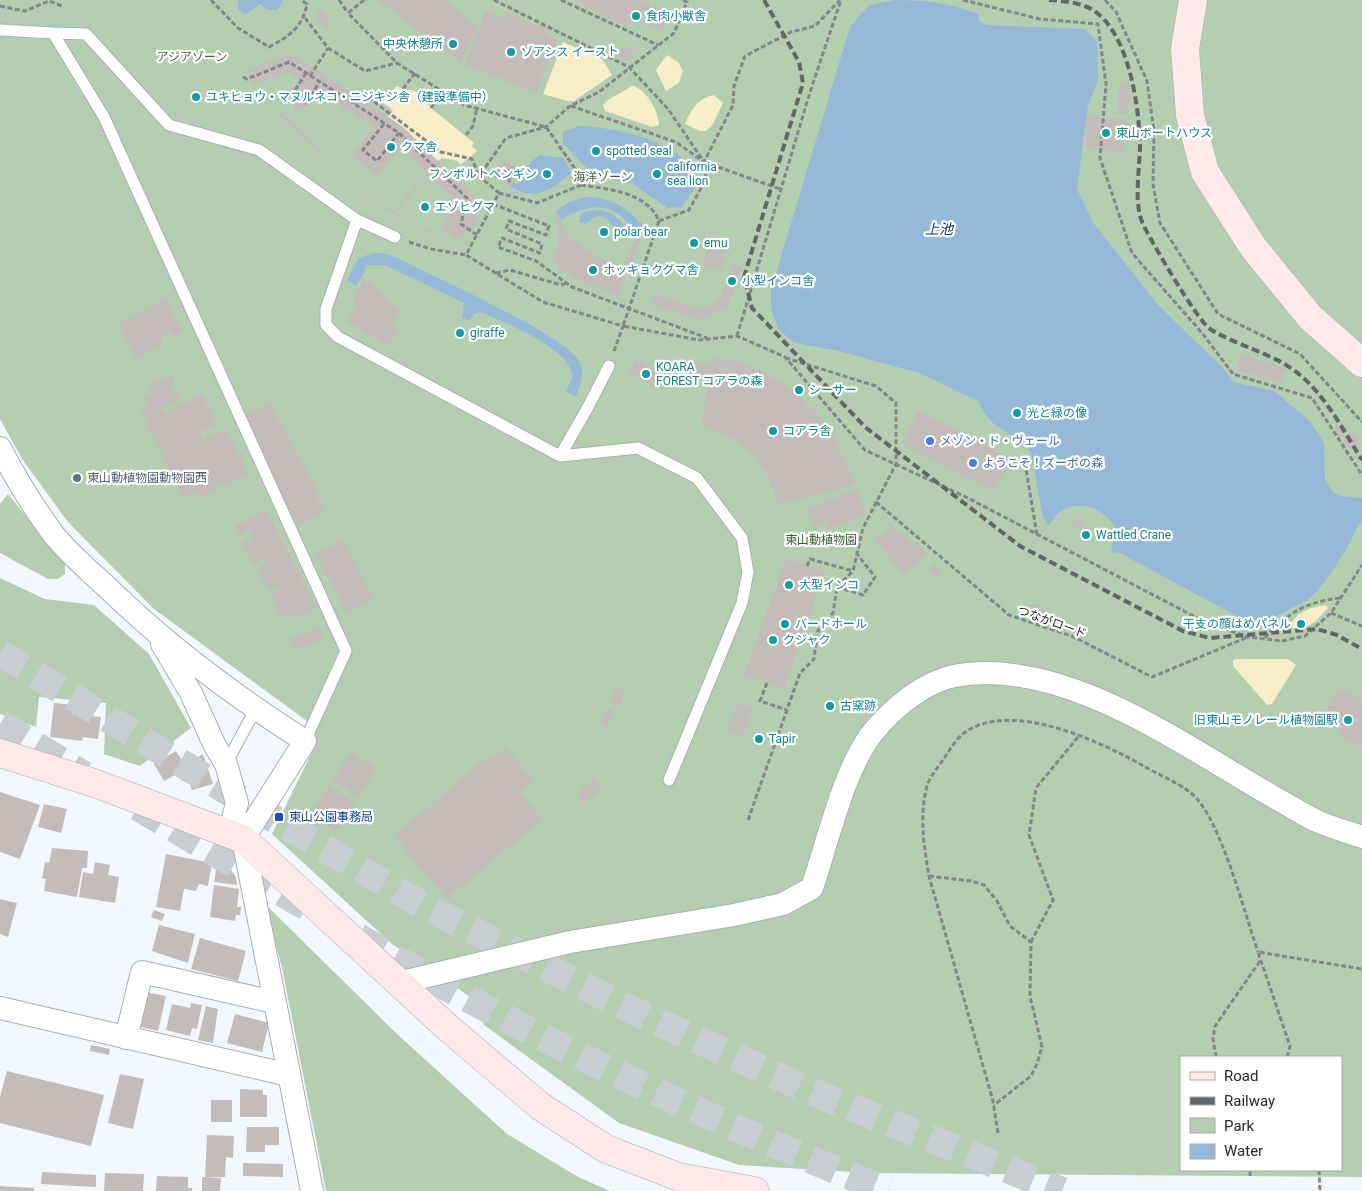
<svg xmlns="http://www.w3.org/2000/svg" width="1362" height="1191" viewBox="0 0 1362 1191" font-family="Roboto,'Noto Sans JP',sans-serif">
  <rect width="100%" height="100%" fill="#f1f7fc"/>
  <path fill="#b3cfaf" fill-rule="evenodd" d="M0,0h1362v1177l-491,-4 -132,-8 -120,-42 -135,-98 -12,-27 -80,-54 -120,-110 41,-84 2,-23 -161,-118 -86,-87 -46,-63 -22,-40zM1181,1057h160v113h-160z
    M8,494l57,70v10l-7,5h-10l-48,-26v-49z
    M0,578l45,21 49,6 55,49 42,74 -51,38 -36,-12 2,-51 -67,-6 -3,30 -36,-13z
    M264,903l133,131 110,100 71,43 32,14h-284l-44,-224z"/>
  <path fill="#f7edc7" d="M563,42l39,17 10,16 -38,26h-7l-24,-7z
    M667,55l11,7 5,9 -4,12 -13,8 -10,-21z
    M397,86l6,3 12,2 16,17 43,35 -2,3 5,5 -17,14 -2,-4 -16,-3 -4,3 -50,-44 5,-7 -13,-9z
    M632,86c14,2 27,26 27,39l-7,2 -47,-16 -2,-6 5,-5z
    M714,95l9,8 -10,21 -7,7h-6l-15,-7c7,-15 11,-25 29,-29z
    M1326,605l2,3c-13,13 -20,24 -39,19 7,-15 21,-20 37,-22z
    M1237,659h51l8,6 -24,39 -5,1 -34,-39v-6z"/>
  <path fill="#96b9d9" d="M239,0h42l2,2 -6,8h-9l-8,-6 -15,11 -7,-6z
    M895,0c31,0 54,3 84,14v7l8,4 98,4 12,12 1,40 -10,24 -11,84 17,35 65,82 63,61 11,15 41,9 36,30 14,22 1,37 8,12 7,4 22,2v25l-4,1c-6,19 -35,66 -51,76 -15,9 -30,14 -43,26h-9l-135,-73 -9,-1 5,-24c-16,-25 -51,-34 -67,-2l-6,-8 -12,-66 -7,-8 -31,-21 -9,-10 -6,-12 -59,-28 -80,-22 -44,-8 -16,-13 -8,-21v-19l79,-263 19,-22z
    M578,126c39,1 104,15 122,54l-18,27 -15,1 -34,-24 -39,-8 -31,-33v-11z
    M539,155l25,3 7,15c-18,16 -37,30 -60,13v-20h4l-4,16 6,2 5,-3 2,-12z
    M586,197c26,0 42,11 59,31l-7,8c-6,-7 -13,-18 -21,-23 -19,-12 -39,-3 -56,7l-5,-9 13,-9z
    M599,210c16,3 23,9 29,24l-6,4c-10,-9 -16,-35 -36,-14l-7,-2 1,-7 4,-3z
    M373,253h11l13,5c32,16 169,78 182,103 7,12 1,24 -3,36l-10,-5c1,-4 5,-10 6,-14 2,-29 -69,-56 -91,-66l-7,2 -4,7 -8,-3 2,-15 -79,-38h-17l-12,21 -9,-6 12,-22z"/>
  <path fill="#c4bcbb" d="M378,0h65l35,26 -17,37z
    M573,0h68l29,12 -7,17 -30,-8 -8,5z
    M321,11l3,1 7,12 -4,5 -5,-3 -6,-11z
    M486,11l18,7 2,-5 42,17 -2,6 11,4 -21,53 -71,-29z
    M619 54a7 7 0 1 1 14 0a7 7 0 1 1-14 0Z
    M290,54l42,25 71,48 77,75 -6,26 -15,12 -17,-12 14,-26 -29,-27 -31,37 -1,-2 31,-37 -26,-26 -22,28 -14,12 12,-13 -24,-18 21,-29 -27,-19 -30,38 12,14 -65,-60 30,22 22,23 30,-38 -25,-17 -13,17 -9,4 -1,5 -8,-22 11,-15 -11,-7 -37,12 -6,-14z
    M1120,81l10,2 -2,31 -11,-1z
    M1088,116l39,4 -4,32 -38,-5z
    M503,161l3,3 5,-3v25l-7,-6 -3,4 -4,-6 1,-11z
    M360,192l65,38 20,1 -20,1 -67,-39z
    M556,210l13,28 15,6 -2,3 12,5 -1,3 29,11 16,-30 7,-8 3,4 -7,6 -23,58 -44,-18 1,-2 -18,-7 2,-5 -7,-3 8,-23 -2,-1 -1,-17 -3,-7z
    M709,244l18,4 -6,22 -9,-3 -2,4 -8,-2z
    M733,264l9,3 -14,40 -28,13 -49,-16 4,-9 46,14 17,-7z
    M364,280l22,14 -3,4 19,12 -10,16 6,4 -10,16 -41,-25 10,-16 -5,-4z
    M165,299l18,33 -10,5 -3,-5 -10,5 3,6 -27,15 -18,-34z
    M1241,354l44,14 -5,15 -44,-13z
    M714,358l24,4 23,9 24,14 17,14 16,15 16,22 21,49 -77,19 -12,-33 -11,-16 -21,-16 -33,-14 8,-44 -25,-4 3,-17 25,4z
    M636,360l26,16 -7,12 -26,-16z
    M172,374l4,9 -6,2 10,14 -18,9 2,5 38,-19 15,30 -17,9 3,7 23,-11 23,45 -26,13 -2,-5 -7,3 2,5 -16,8 -3,-6 -13,7 -43,-87 7,-3 -5,-10 11,-5 -5,-9z
    M269,403l49,88 -3,2 10,19 -27,14 -57,-109z
    M918,411l94,48 -17,32 -94,-47z
    M1335 431a6 6 0 1 1 12 0a6 6 0 1 1-12 0Z
    M1344 441a7 7 0 1 1 14 0a7 7 0 1 1-14 0Z
    M856,489l11,25 -39,16 -3,-7 -11,5 -8,-18z
    M266,510l51,97 -23,12 -3,-6 -9,5 -12,-23 9,-5 -2,-4 -9,4 -11,-21 9,-5 -3,-5 -10,5 -11,-21 10,-5 -3,-7 -8,5 -6,-10z
    M1076,518l8,5 -4,8 -9,-5z
    M892,527l7,8 4,-3 10,12 4,-3 10,13 -24,20 -28,-34z
    M343,540l31,59 -27,14 -32,-59z
    M786,558l39,14 -41,117 -40,-14z
    M935,564l7,10 -6,4 -7,-9z
    M1039,604l11,12 -6,6 -8,-8h-11v-9z
    M317,627l6,12 -28,12 -6,-11z
    M617,687l9,4 -7,16 -9,-4z
    M1339,688l23,12v47l-24,-12 4,-10 -18,-9z
    M738,702l16,6 -13,30 -15,-7z
    M54,703l19,2 -1,9 29,3 -3,22 -15,-2 -1,4 -32,-4z
    M608,708l6,3 -7,16 -6,-3z
    M506,748l27,32 -14,12 23,27 -95,80 -53,-63 95,-80 3,3z
    M176,751l9,14 18,-11 10,30 -21,6 -4,-11 -6,2 -4,-8 -14,8 -10,-17z
    M351,752l26,17 -19,28 -26,-17z
    M594,779l8,9 -18,16 -8,-9z
    M329,786l26,17 -20,28 -25,-17z
    M0,792l40,13 -20,54 -20,-7z
    M44,804l23,5 -6,24 -23,-6z
    M52,848l36,3 -1,17h-5l-5,29 -33,-6 2,-12 -4,-1 3,-16 4,1z
    M166,854l46,9 -4,23 -9,-2 -3,7 -12,-2 -4,22 -24,-4z
    M95,862l15,3 -2,10 11,2 -4,26 -36,-6 4,-25 10,2z
    M217,863l14,7 5,7 1,8 -23,-3z
    M214,885l25,4 -2,18h4l-1,8h-4l-1,6 -25,-4z
    M0,899l17,4 -9,34 -8,-3z
    M154,910l11,4 -3,7 -11,-4z
    M159,925l36,9 -7,29 -36,-12z
    M200,938l46,13 -8,30 -47,-12z
    M145,992l21,4 -8,35 -20,-5z
    M191,1003l11,2 -5,24 -5,-1 -2,8 -24,-6 6,-26 18,4z
    M206,1006l12,3 -5,34 -15,-3z
    M235,1014l34,9 -7,29 -35,-9z
    M91,1045l19,4 -1,6 -19,-4z
    M7,1071l97,24 -13,51 -91,-23v-26z
    M120,1074l24,5 -11,50 -25,-6z
    M240,1089l23,1v5h4v22h-27z
    M211,1100h21v22h-21z
    M247,1127h32v18h-14v7h-19z
    M207,1135l27,1 -1,22 -7,-1 -1,20h-20z
    M243,1163l40,1v13l-40,-1z
    M42,1172l54,3v12l-55,-3z
    M105,1173l39,1 -1,17h-39z
    M157,1176l31,1v11h4v3h-36z
    M202,1177l19,1 -1,13h-18z
    M0,1186l34,2v3h-34z"/>
  <g fill="none" stroke-linecap="round" stroke-linejoin="round">
    <path stroke="#c8cdd2" stroke-width="28" stroke-dasharray="28 14" stroke-linecap="butt" d="M0,653l247,150 175,102 199,100 194,88 247,98
      M0,724l84,51
      M138,807l172,102
      M358,937c169,99 348,182 530,254"/>
    <g stroke="#a9aeb3" stroke-width="13">
      <path id="lane" d="M0,30l53,3 51,84 242,534 -41,90
        M53,33l33,1 83,91 90,25 98,70 38,17
        M357,220l-31,89v16l12,12 222,119 78,-8 59,30 45,60 6,34 -6,31 -73,177
        M560,456l28,-49 21,-41
        M226,764l29,-54"/>
    </g>
    <g stroke="#a9aeb3" stroke-width="24">
      <path id="street" d="M0,448c16,31 33,59 54,87 16,20 38,38 57,56 59,57 125,106 194,150l-62,98 69,352
        M162,644l29,49 24,53 11,18 11,39 -8,31
        M398,983l172,-41 164,-27 49,-11 29,-16c15,-44 33,-123 62,-157 19,-23 50,-49 80,-55 110,-21 234,73 325,124 13,7 26,16 40,22 14,6 29,10 43,15
        M0,1008l289,67
        M126,1038l16,-66 132,30"/>
    </g>
    <g stroke="#a9aeb3" stroke-width="29">
      <path id="secondary" d="M1193,0l-8,49 5,66 15,57 48,75 57,70 52,46
        M0,753l97,31 146,55 204,188 93,79 66,43 73,28 76,14"/>
    </g>
    <path stroke="#83868a" stroke-width="3" stroke-dasharray="5 2.5" stroke-linecap="butt" d="M211,0l27,28 31,19c20,-10 34,-21 38,-43l-6,-4
      M339,0l9,13
      M364,0l-16,13 49,50 67,42 82,22 30,43 5,15 -44,18 -38,-10
      M494,0l135,67 39,42 36,53 -28,-20 -105,-36
      M561,0l97,45
      M963,0l77,19 58,5 8,60 -6,74 32,95 70,80 31,41 79,24 50,77
      M1105,0l11,12 31,69 7,50 -1,53 7,39 58,91 82,40 62,68
      M0,6l25,5 24,-10 15,6
      M305,18l23,30 37,23 32,-8
      M306,73l-14,22 15,9 12,-22
      M310,76l18,-28
      M243,77l4,2 42,-17 64,41
      M403,89l12,-16
      M431,108l12,-17
      M384,124l-21,26 14,11 22,-28
      M466,135l7,-9 4,-18
      M704,162l76,27
      M581,185c27,4 66,7 78,36l-36,105 76,14 38,-4 48,21 80,93 101,47 239,125 43,15 34,4 23,-5 26,-23 31,-48
      M493,204l56,22 -3,9 -37,-14 -3,8 36,15 -2,9 -38,-15 -4,9 38,14 36,26 135,51
      M659,221l30,-11 17,-31 -2,-17 29,-57 1,-19 11,-30 46,-24 24,-6 25,-26
      M477,235l-16,-11 6,-26 -68,-65 -46,-30 8,-11 80,60 31,7 7,17h23l7,5 -1,-13 -6,8
      M409,242l22,7 35,6
      M496,273l14,-3 51,15 6,-2
      M737,336l73,-244 31,-92
      M614,351l9,-25 -80,-24 -77,-47 33,-62 -20,-17 27,-38 40,-11 24,-21 29,-14 75,-59 13,-31 -4,-2
      M1025,463l12,72
      M876,502l133,113 65,22 78,40 96,-40
      M807,566l3,-7 43,12
      M837,587l26,8 12,-18 -18,-23
      M1331,613l31,13
      M1265,638c22,-25 41,-36 75,-40
      M767,683l-7,18 27,9
      M748,820l52,-147 14,-14 3,-27 16,-19 4,-26 16,-16 10,-43 33,-64v-61l-20,-17 -90,-28
      M929,876l42,5 13,4 13,16 13,25 21,16 -1,54 12,51 -5,17 -6,12 -37,29
      M1031,942l22,-42 -24,-65 7,-47 42,-51
      M1216,1057l-3,-18 2,-13 45,-65
      M1287,1057l3,-11 -32,-94 104,17
      M998,1133l-5,-32 -64,-225c-5,-29 -10,-61 -2,-90 3,-10 12,-20 18,-29 6,-9 12,-20 22,-26 47,-30 132,10 175,34 15,9 35,17 49,28 29,23 54,122 67,159
      M1319,1170l1,21
      M1250,1176v-6"/>
    <use href="#lane" stroke="#fff" stroke-width="11"/>
    <use href="#street" stroke="#fff" stroke-width="22"/>
    <use href="#secondary" stroke="#fde9ea" stroke-width="28"/>
    <path stroke="#636669" stroke-width="4" stroke-dasharray="8 4" stroke-linecap="butt" d="M764,0l35,62 4,21 -59,194 8,31 113,119 155,119 163,85 27,7 107,-9 20,6 25,14
      M1049,0c16,1 30,2 44,10 36,23 46,96 47,135 0,23 -7,58 3,79 8,17 54,96 67,105 29,18 64,24 90,46 25,20 45,58 62,85"/>
  </g>
  <g fill="#0f9aa8" stroke="#fff" stroke-width="2">
    <circle cx="636" cy="16" r="5"/>
    <circle cx="453" cy="44" r="5"/>
    <circle cx="511" cy="52" r="5"/>
    <circle cx="196" cy="97" r="5"/>
    <circle cx="1106" cy="133" r="5"/>
    <circle cx="391" cy="147" r="5"/>
    <circle cx="596" cy="151" r="5"/>
    <circle cx="547" cy="174" r="5"/>
    <circle cx="657" cy="174" r="5"/>
    <circle cx="425" cy="207" r="5"/>
    <circle cx="604" cy="232" r="5"/>
    <circle cx="694" cy="243" r="5"/>
    <circle cx="593" cy="270" r="5"/>
    <circle cx="732" cy="281" r="5"/>
    <circle cx="460" cy="333" r="5"/>
    <circle cx="646" cy="374" r="5"/>
    <circle cx="799" cy="390" r="5"/>
    <circle cx="1017" cy="413" r="5"/>
    <circle cx="773" cy="431" r="5"/>
    <circle cx="1086" cy="535" r="5"/>
    <circle cx="789" cy="585" r="5"/>
    <circle cx="785" cy="624" r="5"/>
    <circle cx="1301" cy="624" r="5"/>
    <circle cx="773" cy="640" r="5"/>
    <circle cx="830" cy="706" r="5"/>
    <circle cx="1348" cy="720" r="5"/>
    <circle cx="759" cy="739" r="5"/>
  </g>
  <g fill="#3f7fe0" stroke="#fff" stroke-width="2">
    <circle cx="930" cy="441" r="5"/>
    <circle cx="973" cy="463" r="5"/>
  </g>
  <circle fill="#5c6f8a" stroke="#fff" stroke-width="2" cx="77" cy="478" r="5"/>
  <rect fill="#1a4fb4" stroke="#fff" stroke-width="2" x="274" y="812" width="10" height="10" rx="2.5"/>
  <g text-anchor="middle" dominant-baseline="central" stroke-width="4.5" stroke-linejoin="round" paint-order="stroke">
    <g font-size="12" fill="#0d838f" stroke="#fff" text-anchor="start">
      <text x="646" y="16">食肉小獣舎</text>
      <text x="443" y="44" text-anchor="end">中央休憩所</text>
      <text x="521" y="52">ゾアシス イースト</text>
      <text x="206" y="97">ユキヒョウ・マヌルネコ・ニジキジ舎（建設準備中）</text>
      <text x="1116" y="133">東山ボートハウス</text>
      <text x="401" y="147">クマ舎</text>
      <text x="606" y="151">spotted seal</text>
      <text x="667" y="167">california<tspan x="667" dy="14">sea lion</tspan></text>
      <text x="537" y="174" text-anchor="end">フンボルトペンギン</text>
      <text x="435" y="207">エゾヒグマ</text>
      <text x="614" y="232">polar bear</text>
      <text x="704" y="243">emu</text>
      <text x="603" y="270">ホッキョクグマ舎</text>
      <text x="742" y="281">小型インコ舎</text>
      <text x="470" y="333">giraffe</text>
      <text x="656" y="367">KOARA<tspan x="656" dy="14">FOREST コアラの森</tspan></text>
      <text x="809" y="390">シーサー</text>
      <text x="1027" y="413">光と緑の像</text>
      <text x="783" y="431">コアラ舎</text>
      <text x="1096" y="535">Wattled Crane</text>
      <text x="799" y="585">大型インコ</text>
      <text x="795" y="624">バードホール</text>
      <text x="1291" y="624" text-anchor="end">干支の顔はめパネル</text>
      <text x="783" y="640">クジャク</text>
      <text x="840" y="706">古窯跡</text>
      <text x="1338" y="720" text-anchor="end">旧東山モノレール植物園駅</text>
      <text x="769" y="739">Tapir</text>
    </g>
    <g font-size="12" fill="#366131" stroke="#fff">
      <text x="192" y="57">アジアゾーン</text>
      <text x="603" y="177">海洋ゾーン</text>
      <text x="821" y="540">東山動植物園</text>
    </g>
    <g font-size="12" fill="#366cbe" stroke="#fff" text-anchor="start">
      <text x="940" y="441">メゾン・ド・ヴェール</text>
      <text x="983" y="463">ようこそ！ズーボの森</text>
    </g>
    <g font-size="12" fill="#4e5e75" stroke="#fff" text-anchor="start">
      <text x="87" y="478">東山動植物園動物園西</text>
    </g>
    <g font-size="12" fill="#252729" stroke="#fff">
      <text transform="translate(1052 622) rotate(20)">つながロード</text>
    </g>
    <g font-size="12" fill="#164399" stroke="#fff" text-anchor="start">
      <text x="289" y="817">東山公園事務局</text>
    </g>
    <g font-size="14" font-style="italic" fill="#093251" stroke="#fff">
      <text x="939" y="229">上池</text>
    </g>
  </g>
  <rect x="1180" y="1056" width="162" height="115" fill="#ffffff" stroke="#a8a9a9"/>
  <rect x="1190" y="1072" width="25" height="8" fill="#fde9ea" stroke="#a8a9a9"/>
  <text x="1224" y="1081" font-size="15" fill="#252729">Road</text>
  <rect x="1190" y="1097" width="25" height="8" fill="#636669" stroke="#a8a9a9"/>
  <text x="1224" y="1106" font-size="15" fill="#252729">Railway</text>
  <rect x="1190" y="1118" width="25" height="15" fill="#b3cfaf" stroke="#a8a9a9"/>
  <text x="1224" y="1131" font-size="15" fill="#252729">Park</text>
  <rect x="1190" y="1144" width="25" height="15" fill="#96b9d9" stroke="#a8a9a9"/>
  <text x="1224" y="1156" font-size="15" fill="#252729">Water</text>
</svg>
